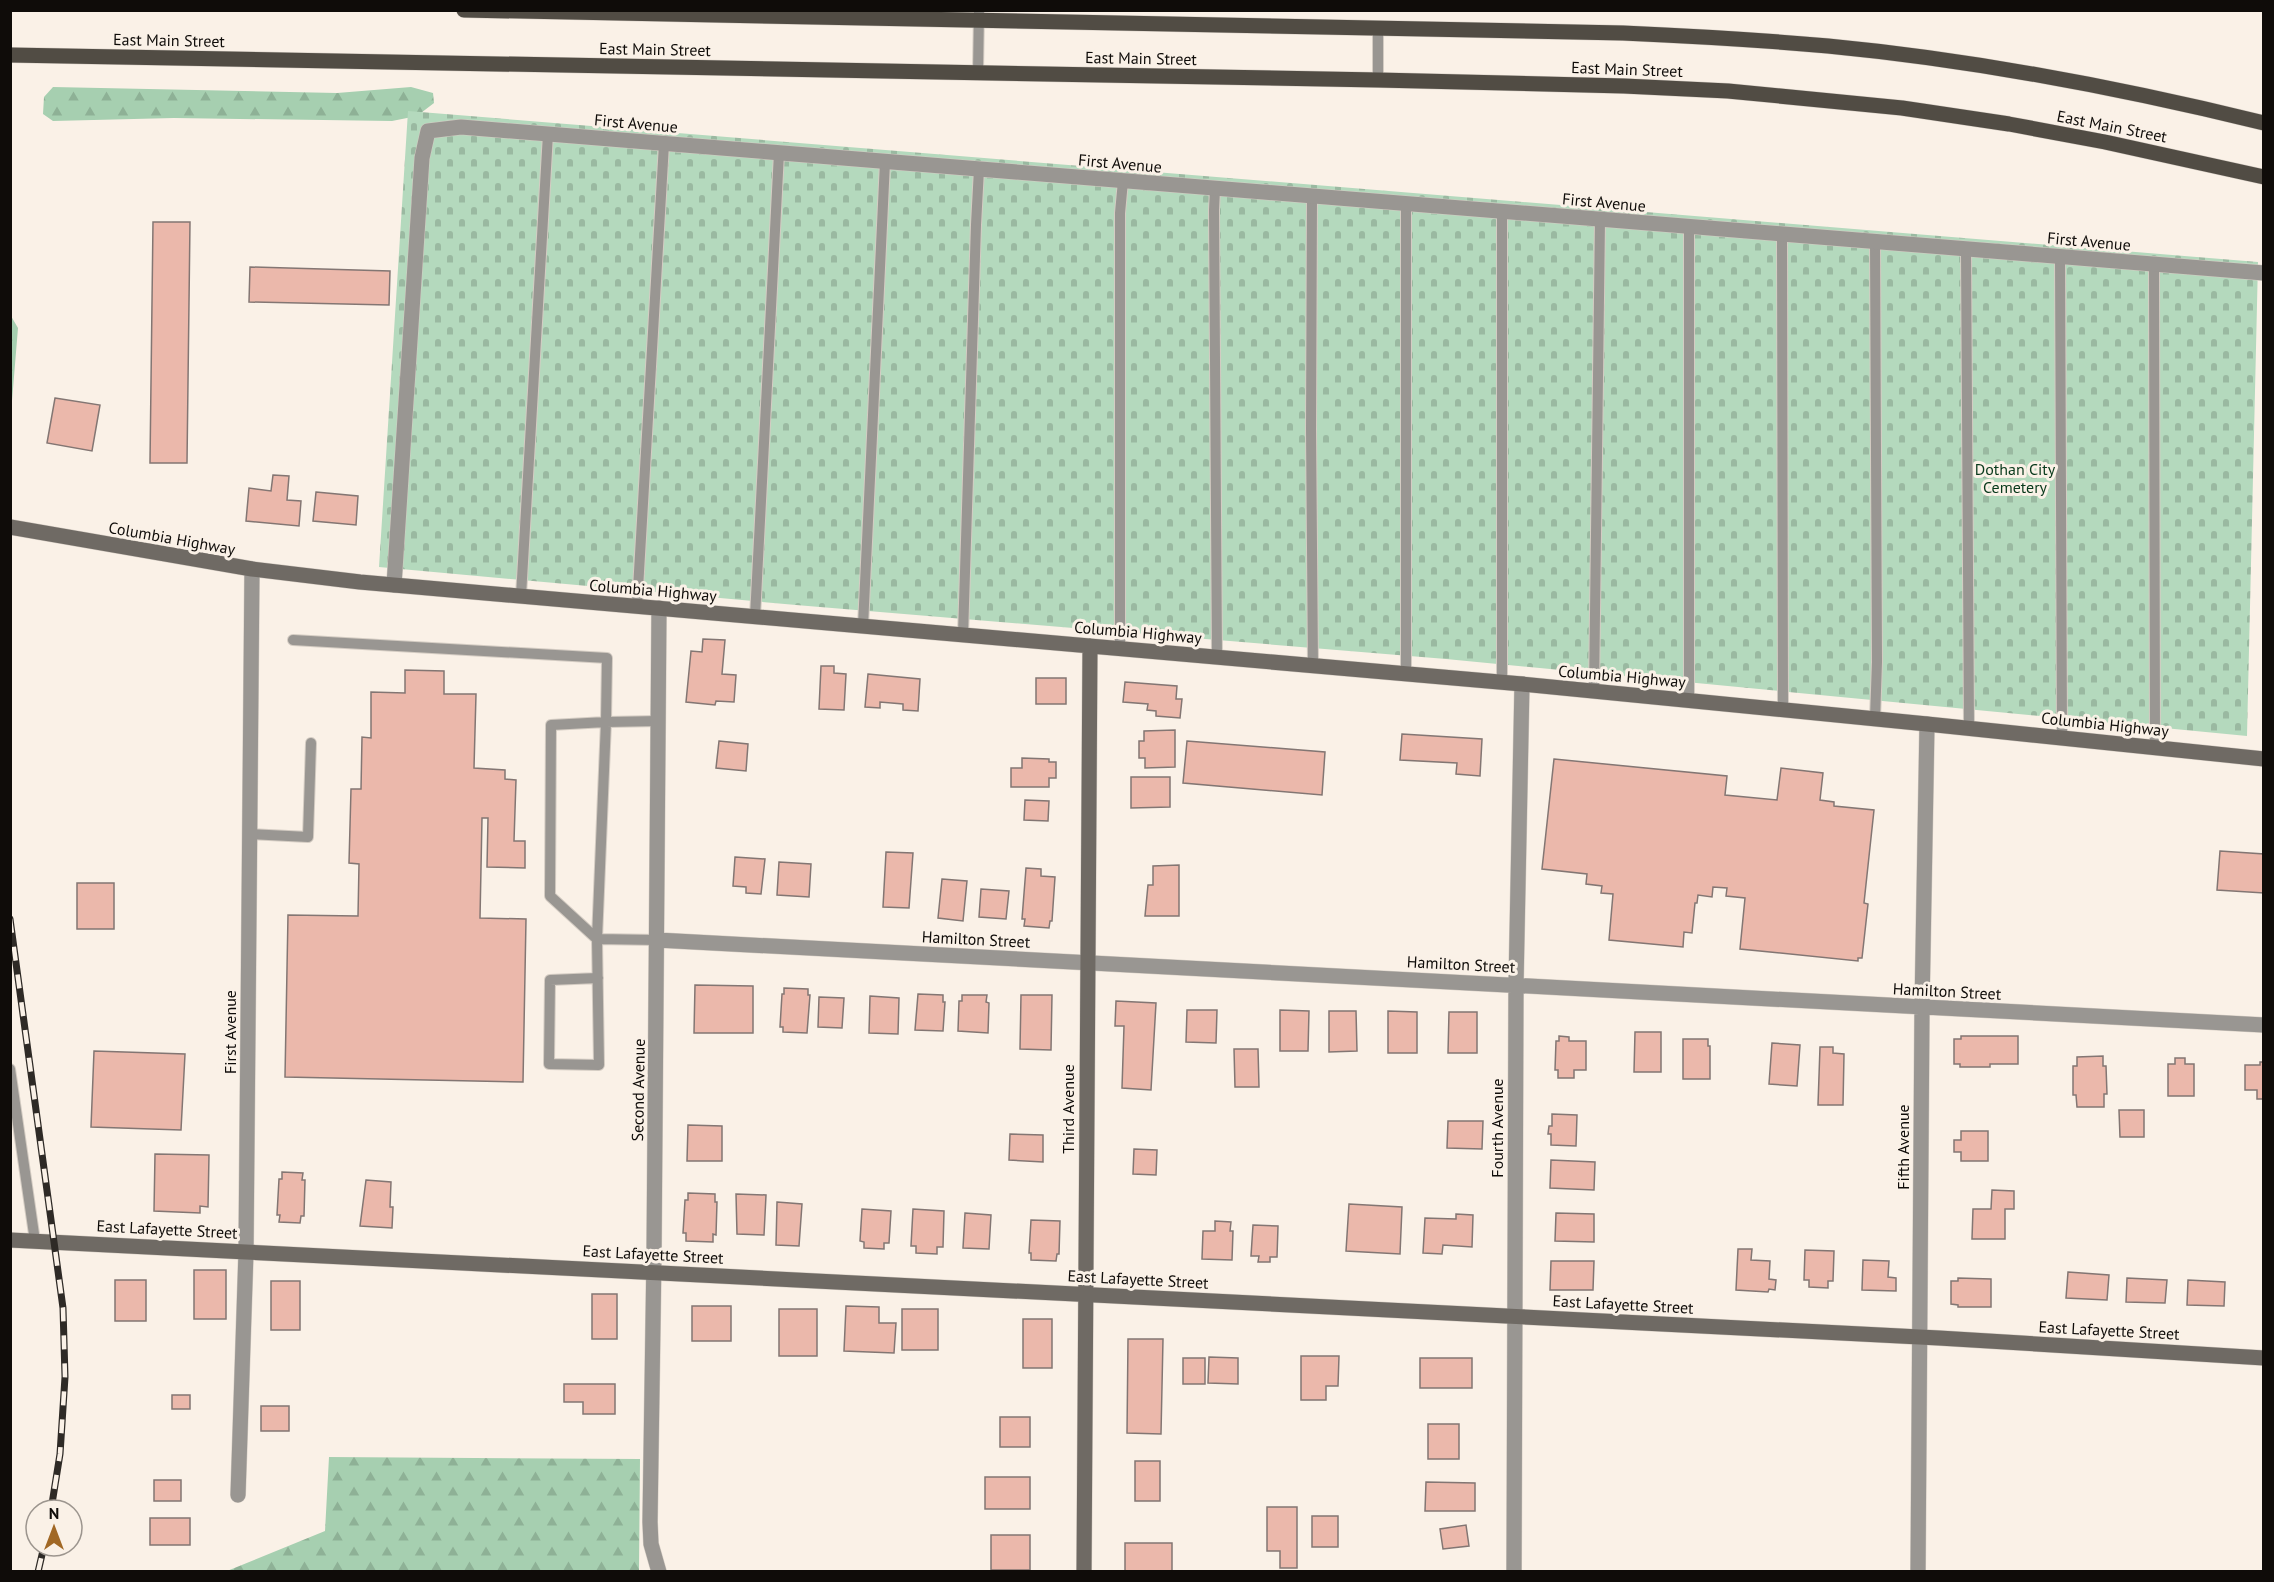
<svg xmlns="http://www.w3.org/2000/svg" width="2274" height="1582" viewBox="0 0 2274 1582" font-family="'PT Sans',sans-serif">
  <defs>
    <pattern id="forest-firs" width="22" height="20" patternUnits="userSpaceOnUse" patternTransform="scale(1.5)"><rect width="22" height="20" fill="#a6cfb0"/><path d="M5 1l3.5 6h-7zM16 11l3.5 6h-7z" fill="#8eb196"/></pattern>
    <pattern id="cemetery-stones" width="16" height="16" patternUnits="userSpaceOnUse" patternTransform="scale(1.5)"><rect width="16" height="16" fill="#b4d9bd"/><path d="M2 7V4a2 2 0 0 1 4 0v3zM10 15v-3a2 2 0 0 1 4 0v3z" fill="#9ab9a1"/></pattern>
  </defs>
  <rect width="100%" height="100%" fill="#faf1e7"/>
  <path fill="url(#forest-firs)" d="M53,87l284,6 74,-6 22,6 1,10 -17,13 -25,5 -218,-3 -121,3 -10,-7 1,-17z
    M11,316l7,12 -7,85 -1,-97z
    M329,1457l311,2 -1,112h-412l98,-40z"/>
  <path fill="url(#cemetery-stones)" d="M408,111l1850,151 -11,474 -801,-77 -650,-54 -417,-38z"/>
  <path fill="#ebb8ab" stroke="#837673" stroke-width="1.5" d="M153,222h37l-3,241h-37z
    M250,267l140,4 -1,34 -140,-3z
    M55,398l45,7 -8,46 -45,-8z
    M273,475l16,1 -2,24 14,1 -2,25 -53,-5 3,-33 22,3z
    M316,492l42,4 -2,29 -43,-4z
    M703,639l22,1 -3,34 14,1 -2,27 -18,-1 -1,4 -29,-3 5,-51 11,1z
    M821,666h13v7l12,1 -2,36 -25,-1z
    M405,670l39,1v23h32l-2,74 31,2v9l11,1 -2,61h11v27l-38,-1 1,-49h-6l-2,100 46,1 -3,163 -238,-5 3,-162 70,1 1,-52 -10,-1 2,-74h10l1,-52 9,1v-46l34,1z
    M868,674l52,5 -2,32 -15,-1v-6l-23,-2v6l-15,-1z
    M1036,678h30v26h-30z
    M1125,682l52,4 -1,13h6l-2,19 -24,-2v-5l-9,-1 1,-6 -25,-2z
    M1175,730v37l-30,1v-10h-6v-17h5v-10z
    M1402,734l80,5 -2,37 -24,-2 1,-11 -57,-3z
    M719,741l29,3 -2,27 -30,-3z
    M1187,741l138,11 -3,43 -139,-12z
    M1022,758l27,1v3h7v16h-7v9h-38v-19h11z
    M1554,759l173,17 -2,19 52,5 4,-32 42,5 -3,27 14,2v4l40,4 -10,93 4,1 -6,54h-4v3l-118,-12 5,-51 -19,-2 1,-8 -14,-1 -1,10 -14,-2 -1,8h-2l-3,30 -8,-1 -1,15 -74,-7 4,-46 -12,-1 1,-7 -16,-2 1,-10 -45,-5z
    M1131,777h39v30l-39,1z
    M1025,800l24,1 -1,20 -24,-1z
    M2220,851l44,3v39l-47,-3z
    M886,852l27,1 -4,55 -26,-1z
    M735,857l30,2 -4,35 -15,-1v-6l-13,-1z
    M779,862l32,2 -2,33 -32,-2z
    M1179,865v51h-34l3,-31h5v-19z
    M1026,868l15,1v7l14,1 -3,44h-2l-1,7 -25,-2 1,-7h-3z
    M942,879l25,2 -4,40 -25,-3z
    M77,883h37v46h-37z
    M981,889l28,2 -3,28 -27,-2z
    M695,985l58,1v47h-59z
    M784,988l24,1v6h2l-3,38 -24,-1v-5h-3l2,-33h2z
    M918,994l25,1v7h2l-2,29 -28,-1z
    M962,995h25l-1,7 3,1 -1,30 -30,-2 1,-30h3z
    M1021,995h31l-1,55 -31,-1z
    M870,996l29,2 -1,36 -29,-1z
    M819,997l25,1 -2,30 -24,-1z
    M1116,1001l40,2 -5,87 -29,-2 2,-62h-9z
    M1187,1010h30l-1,33 -30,-1z
    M1280,1010l29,1 -1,40h-28z
    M1329,1011h27l1,40 -28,1z
    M1388,1011l29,1v41h-29z
    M1449,1012h28v41h-29z
    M1635,1032h26v40h-27z
    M1559,1036l10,1v4h17v29h-12v8h-16v-8h-3l1,-29h3z
    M1961,1036h57v28h-28v3h-30v-3h-6v-25h7z
    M1683,1039h25v7h2v33h-27z
    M1772,1043l28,2 -3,41 -28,-2z
    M1820,1047h13v6l11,1 -1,51h-25z
    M1234,1049h24l1,38h-24z
    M94,1051l91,3 -4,76 -90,-3z
    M2103,1056v10h3l1,28h-3v13h-27l-1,-12h-3v-29h4v-9z
    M2175,1058h10v6h9v32h-26v-32h7z
    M2260,1062h4v37h-7v-9h-12v-25h15z
    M2119,1110h25v27h-24z
    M1552,1114l25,1 -1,31 -25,-1v-11h-3l1,-8h3z
    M1448,1121h35l-1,28 -35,-1z
    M688,1125l34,1v35h-35z
    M1961,1131h27v30h-27v-9h-7v-12h7z
    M1010,1134l33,1v27l-34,-2z
    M1134,1149l23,1 -1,25 -23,-1z
    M155,1154l54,1 -1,52 -8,-1v7l-46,-2z
    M1551,1160l44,2 -1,28 -44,-2z
    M282,1172l21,1 -1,7h3l-1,36h-3l-1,7 -21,-1 1,-7h-3l2,-36h3z
    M366,1180l25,2 -1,25h3l-1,21 -32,-2z
    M1992,1190l22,1v18h-9v30h-33l1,-30h18z
    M688,1193l27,1v8h2l-1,33 -3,-1v8l-27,-1v-8h-3l2,-33h3z
    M736,1194l30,1 -2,40 -27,-1z
    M777,1202l25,2 -3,42 -23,-1z
    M1349,1204l53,3 -2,47 -54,-3z
    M862,1209l29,2 -2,32h-5v6l-20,-1v-6l-4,-1z
    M913,1209l31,2 -1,36h-6v7l-21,-1v-7h-5z
    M965,1213l26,2 -2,34 -26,-1z
    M1556,1213l38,1v28l-39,-1z
    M1456,1214l17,1 -1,32 -29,-2 -1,9 -19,-1 2,-35 31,1z
    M1031,1220l29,1 -1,33h-2l-1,7 -25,-1v-7h-2z
    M1215,1221l16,1 -1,9h3l-1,29 -30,-1 1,-28h12z
    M1253,1225l25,1 -1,31h-7v5h-12l1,-6h-8z
    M1738,1249h14l-1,11 19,1 -1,18 7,1 -1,10 -6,-1 -1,3 -32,-2z
    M1805,1250l29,1 -1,30h-5v7l-19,-1v-7h-5z
    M1863,1260l26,1 -1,16 8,1v13l-34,-1z
    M1551,1261h43l-1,29h-43z
    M194,1270h32v49h-32z
    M2068,1272l41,3 -2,25 -41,-2z
    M1958,1278l33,1v28h-33v-2l-7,-1v-23h7z
    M2127,1278l40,2 -2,23 -39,-1z
    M115,1280h31v41h-31z
    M2188,1280l37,2 -1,24 -37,-1z
    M271,1281h29v49h-29z
    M592,1294h25v45h-25z
    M692,1306h39v35h-39z
    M846,1306l33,1v16h17l-2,30 -50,-2z
    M779,1309h38v47h-38z
    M902,1309h36v41h-36z
    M1023,1319h29v49h-29z
    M1128,1339h35l-2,95 -34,-1z
    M1301,1356h38l-1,30h-12v14h-25z
    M1209,1357l29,1v26l-30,-1z
    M1183,1358h22v26h-22z
    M1420,1358h52v30h-52z
    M564,1384h51v30h-32v-12h-19z
    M172,1395h18v14h-18z
    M261,1406h28v25h-28z
    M1000,1417h30v30h-30z
    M1428,1424h31v35h-31z
    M1135,1461h25v40h-25z
    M985,1477h45v32h-45z
    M154,1480h27v21h-27z
    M1426,1482l49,1v28h-50z
    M1267,1507h30v61h-17v-17h-13z
    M1312,1516h26v31h-26z
    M150,1518h40v27h-40z
    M1466,1525l3,21 -26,3 -3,-20z
    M991,1535h39v35h-39z
    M1125,1543h47v29h-47z"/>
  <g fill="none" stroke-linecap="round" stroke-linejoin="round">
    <g stroke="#d4ccc3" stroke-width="12">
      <path id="lane" d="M1378,28v52
        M978,73l1,-63
        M1215,189l-1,21 3,448
        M1312,196l-1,233 2,237
        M1406,204v470
        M1502,212v471
        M1689,227v474
        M1782,234l1,476
        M1875,242l2,420 -2,57
        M1966,249l3,479
        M2060,257l2,481
        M2154,265l1,483
        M521,596l27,-462
        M637,606l27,-462
        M755,617l24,-464
        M863,626l22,-464
        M963,635l13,-410 3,-56
        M293,640l314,18 -1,64 53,-1
        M1120,649v-436l3,-32
        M1594,692l6,-473
        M250,834l58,3 3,-94
        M598,978l-48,2 -1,84 50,1 -2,-126 9,-217 -55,3 -1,171 47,43 60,1
        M10,1069l25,172"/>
    </g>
    <g stroke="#d4ccc3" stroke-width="16">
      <path id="street" d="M394,585l28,-427 6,-27 33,-4 1803,146
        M659,608l-5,647 -4,267 1,22 8,28
        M657,940l1607,85
        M238,1495l8,-243 6,-683
        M1514,1572l2,-587 6,-301
        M1918,1572l4,-564 5,-284"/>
    </g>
    <g stroke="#d4ccc3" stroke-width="16">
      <path id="secondary" d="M10,527l242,42 108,13 1162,102 405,40 337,35
        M10,1240l1929,98 325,20
        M1084,1572l6,-926"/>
    </g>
    <g stroke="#d4ccc3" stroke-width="16">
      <path id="primary" d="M464,10l1159,23c69,3 137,7 205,13 147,14 293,42 436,77
        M10,55l1368,25 246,6 104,5 174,17 107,16 96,18 159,35"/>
    </g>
    <use href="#lane" stroke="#999692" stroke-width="10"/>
    <use href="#street" stroke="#999692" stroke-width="15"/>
    <use href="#secondary" stroke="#6f6a64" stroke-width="15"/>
    <use href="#primary" stroke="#514c44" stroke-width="15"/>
    <g stroke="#2e2a26" stroke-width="7">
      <path id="rail" d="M10,919l53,389 2,69 -5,77 -9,56
        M38,1572l6,-26"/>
    </g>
    <use href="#rail" stroke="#faf1e7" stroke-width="4.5" stroke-dasharray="14" stroke-linecap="butt"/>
  </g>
  <g text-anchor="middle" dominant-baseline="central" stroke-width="6" stroke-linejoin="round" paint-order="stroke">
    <g font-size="16" fill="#0f0c09" stroke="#faf1e7">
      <text transform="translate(169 40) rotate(1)">East Main Street</text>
      <text transform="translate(655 49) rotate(1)">East Main Street</text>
      <text transform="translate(1141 58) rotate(1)">East Main Street</text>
      <text transform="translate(1627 69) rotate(2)">East Main Street</text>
      <text transform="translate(636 123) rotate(5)">First Avenue</text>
      <text transform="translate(2112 126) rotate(11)">East Main Street</text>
      <text transform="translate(1120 163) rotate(5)">First Avenue</text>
      <text transform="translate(1604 202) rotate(5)">First Avenue</text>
      <text transform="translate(2089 241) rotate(5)">First Avenue</text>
      <text transform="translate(172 538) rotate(10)">Columbia Highway</text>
      <text transform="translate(653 590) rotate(5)">Columbia Highway</text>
      <text transform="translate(1138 632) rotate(5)">Columbia Highway</text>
      <text transform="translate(1622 676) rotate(5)">Columbia Highway</text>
      <text transform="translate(2105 724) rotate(6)">Columbia Highway</text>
      <text transform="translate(976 939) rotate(3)">Hamilton Street</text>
      <text transform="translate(1461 964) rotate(3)">Hamilton Street</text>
      <text transform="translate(1947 991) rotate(3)">Hamilton Street</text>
      <text transform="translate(230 1032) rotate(-90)">First Avenue</text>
      <text transform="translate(638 1090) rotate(-89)">Second Avenue</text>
      <text transform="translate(1068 1109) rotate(-90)">Third Avenue</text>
      <text transform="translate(1497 1128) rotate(-90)">Fourth Avenue</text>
      <text transform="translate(1903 1147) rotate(-90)">Fifth Avenue</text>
      <text transform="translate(167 1229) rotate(3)">East Lafayette Street</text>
      <text transform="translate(653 1254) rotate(3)">East Lafayette Street</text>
      <text transform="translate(1138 1279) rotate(3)">East Lafayette Street</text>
      <text transform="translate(1623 1304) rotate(3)">East Lafayette Street</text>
      <text transform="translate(2109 1330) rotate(3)">East Lafayette Street</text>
    </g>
    <g font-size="16" fill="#08391b" stroke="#faf1e7">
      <text x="2015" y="469">Dothan City<tspan x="2015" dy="18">Cemetery</tspan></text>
    </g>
  </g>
  <rect width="2274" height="1582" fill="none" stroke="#0f0c09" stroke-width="24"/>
  <g transform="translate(54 1528)"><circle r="28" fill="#faf1e7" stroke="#9c958e" stroke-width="1.5"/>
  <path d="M0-4.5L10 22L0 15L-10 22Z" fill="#a16825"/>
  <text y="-9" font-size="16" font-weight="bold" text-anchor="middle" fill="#0f0c09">N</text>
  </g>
</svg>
